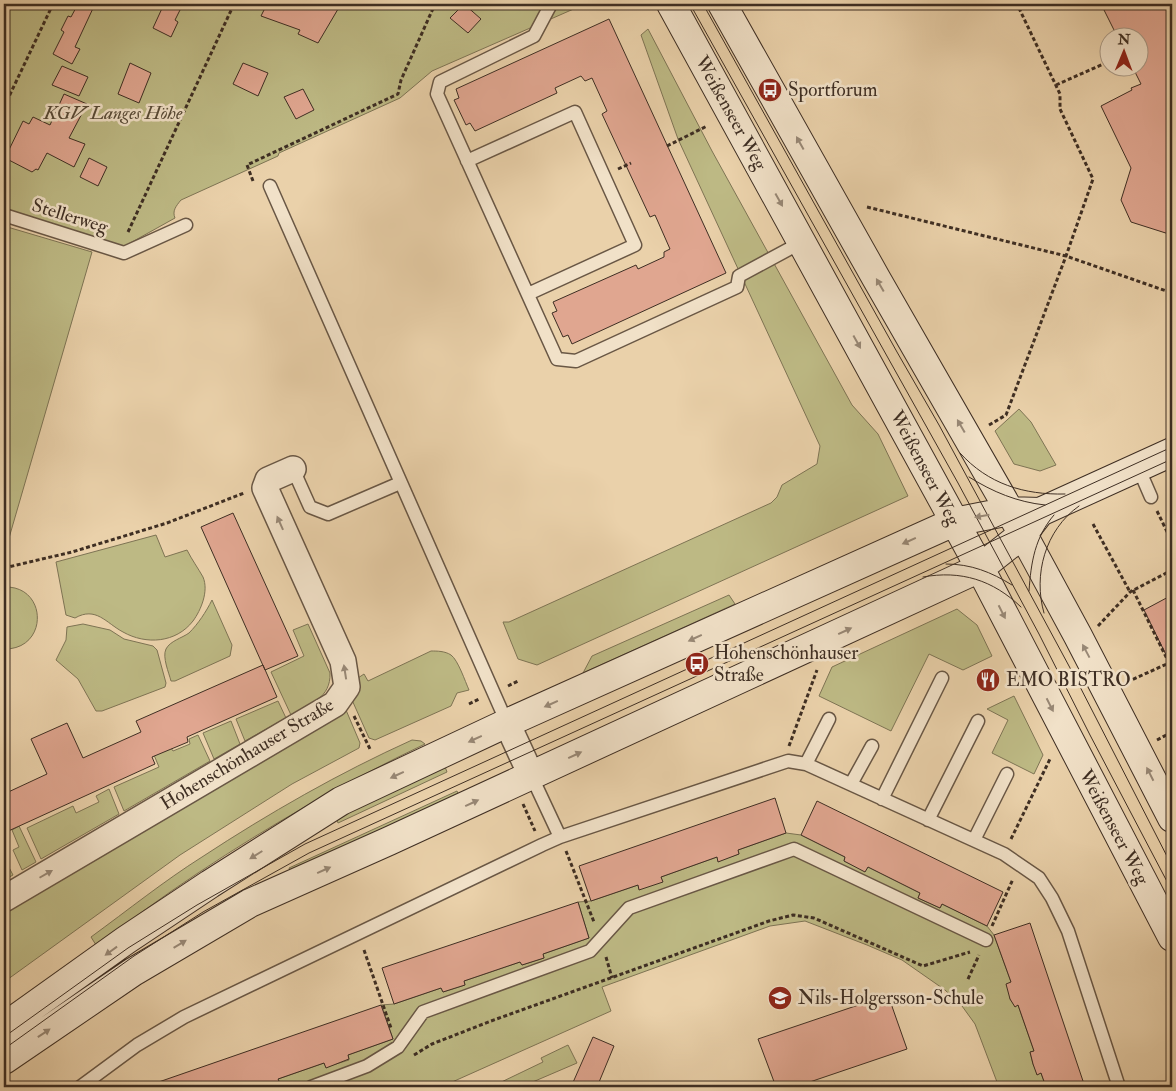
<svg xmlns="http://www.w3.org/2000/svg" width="1176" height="1091" viewBox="0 0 1176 1091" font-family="'IM FELL Double Pica',serif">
  <rect width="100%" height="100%" fill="#ead1aa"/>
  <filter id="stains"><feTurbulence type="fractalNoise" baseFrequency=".004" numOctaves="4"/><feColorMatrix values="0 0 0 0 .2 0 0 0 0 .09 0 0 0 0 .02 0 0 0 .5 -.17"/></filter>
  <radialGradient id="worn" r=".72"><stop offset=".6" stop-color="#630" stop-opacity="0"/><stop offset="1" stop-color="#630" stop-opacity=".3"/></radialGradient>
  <path fill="#bdb984" stroke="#7e7454" d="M4,4h581l-153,67 -32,27 -121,55 -1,3 -97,44c-5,6 -9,11 -6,18l-52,29 -119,-36z
    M648,29l64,122 140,254 26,29 30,62 -371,169 -19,-6 -15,-37h6l262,-119 6,-6 5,-12 35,-21 3,-18 -142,-307 -37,-104z
    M4,226l88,26 -83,286 -5,3z
    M1019,409l12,13 25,43 -16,6 -26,-7 -19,-33z
    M156,535l9,22 22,-7c5,10 11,18 16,27 6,14 -2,33 -10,44 -17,22 -47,24 -70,11 -17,-9 -27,-26 -48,-14l-9,-3 -10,-53z
    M4,587c44,-2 45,63 0,62z
    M729,595l6,9 -152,69 9,-17z
    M212,600l20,45 -2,11 -55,25h-4c-2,-8 -9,-24 -5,-32 4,-8 16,-11 23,-16 9,-9 17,-21 23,-33z
    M957,609l20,16 15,31 -29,14 -34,-16 -38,77 -72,-35 13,-29z
    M83,624l27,6 14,9 29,7 4,4 9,33 -1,4 -63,24h-6l-18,-32 -22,-19 10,-20 1,-13z
    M308,624l22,49c1,25 -20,31 -39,42l-20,-43 33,-16 -11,-26z
    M431,651c6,0 14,0 20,4 7,5 14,26 18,35l-12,3 -6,13 -76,34 -6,-2 -17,-38 3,-20 9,-6 4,7z
    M1014,696l29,59 -9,19 -42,-21 16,-33 -21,-11z
    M278,701l8,17 -41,23 -9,-22z
    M346,710l14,33 -1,5 -67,36 -112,71 -176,127v-75z
    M231,721l9,23 -26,15 -11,-26z
    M198,735l12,26 -86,50 -10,-24 45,-20 -5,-12 17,-7 2,3 17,-7 -1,-5z
    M412,740l9,1 4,3c-78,37 -155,81 -227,129 -35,23 -68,48 -102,72l-5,-8c37,-27 73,-56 111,-80 67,-44 137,-84 210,-117z
    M444,764l3,8 -109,51 -2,-5z
    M109,789l10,25 -78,45 -14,-31 46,-22 3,7 23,-11 -3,-6z
    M457,791l3,7 -169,75 -2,-5z
    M19,826l17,36 -14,8 -9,-20 6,-3 -7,-17z
    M786,833l15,2 44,22 -1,4 21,10 3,-4 52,26 -2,5 22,10 2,-4 45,22 7,9 17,47 -1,17 5,7 3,-1 16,46 -4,1 3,12 5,10 3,-1 5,14h-63l14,-5 -22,-58 -13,-18 -17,-16 -43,-30 -35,-15 -62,-24 -35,5 -168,61 9,24 -170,76h-172l10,-4 -1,-4 46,-16 2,4 23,-7 -1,-5 45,-16 -12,-34 13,-1 47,-16 2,4 22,-7 -1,-4 56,-19 2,3 22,-7 -1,-4 46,-16 -11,-36 13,-1 47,-16 1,4 23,-8 -1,-4 56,-20 1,4 21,-7 -1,-4z
    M5,860l8,15 -9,5v-19z
    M568,1045l9,18 -56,24h-30l52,-25 -2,-4z"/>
  <path fill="#e0a690" stroke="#3e2e23" d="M78,4h17l-20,43 5,2 -8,15 -19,-10 11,-22 -3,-2 7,-14 3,1z
    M164,4h19l-8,16 3,2 -7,15 -18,-9z
    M267,4h74l-23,39 -20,-9 2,-4 -39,-14z
    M464,4l17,15 -13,14 -18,-15z
    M1101,4h64l7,15v216l-41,-13 -10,-22 10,-32 -30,-62 31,-16 -1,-2 10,-4 -8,-16h5v-30h-20z
    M609,19l117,254 -154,71 -4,-9 -5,2 -11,-24 5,-2 -4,-9 83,-37 2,4 26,-12v-5l6,-3 -15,-34 -5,2 -48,-103 5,-3 -15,-33 -7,3 -4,-5 -26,12 2,5 -82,38 -5,-8 -4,2 -12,-25 5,-2 -3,-9z
    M130,63l21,10 -12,30 -21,-9z
    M243,63l25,10 -10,23 -25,-12z
    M62,66l26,11 -9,19 -27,-11z
    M303,89l11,21 -18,9 -12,-22z
    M64,94l23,10 -18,34 16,6 -11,23 -27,-14 -9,17 -2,-1 -4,3 -27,-14 18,-37 6,3 4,-7 17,8z
    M89,158l18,9 -9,19 -18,-9z
    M233,513l65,143 -33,14 -64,-143z
    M1172,595v72l-28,-57z
    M263,665l14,32 -90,40 1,5 -36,15 3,7 -151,69v-39l43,-20 -16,-35 36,-16 16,35 58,-26 -5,-11z
    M775,798l11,35 -48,17 1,4 -21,8 -1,-5 -56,20 2,5 -24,8 -1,-5 -47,16 -12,-35z
    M817,801l186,91 -16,34 -45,-22 -2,4 -22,-10 2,-5 -52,-26 -3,5 -21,-11 1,-4 -44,-22z
    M578,902l11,36 -46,16 1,4 -22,7 -2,-3 -56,19 1,4 -22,7 -2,-4 -47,16 -12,-36z
    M1030,923l10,30 45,134h-39l-5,-14 -4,2 -4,-11 -3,-12 4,-1 -16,-46 -3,2 -5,-8 -4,-15 5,-2 -17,-47z
    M888,995l19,54 -112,38h-19l-18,-48z
    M381,1005l12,34 -45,16 1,4 -23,9 -2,-5 -46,16 2,4 -11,4h-118l-1,-2z
    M593,1037l21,9 -17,41h-26z"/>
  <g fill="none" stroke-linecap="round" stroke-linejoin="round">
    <g stroke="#695745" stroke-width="15">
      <path id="lane" d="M551,4l-17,32 -94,46 -3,12 120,265 19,2 161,-74 2,-11 63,-34
        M467,161l108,-49 60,133 -107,49
        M270,186l237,537
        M4,215l120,38 62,-28
        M1138,467l13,30
        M293,469l17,38 18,7 72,-31
        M806,764l23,-45
        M531,775l29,62
        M851,784l21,-38
        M882,799l60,-121
        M928,820l50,-99
        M974,840l33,-66
        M80,1087l57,-42 47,-28 358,-172 18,-8 228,-76 18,3 198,90 35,24 13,20 16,33 51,156
        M311,1087l56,-21 31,-19 25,-35 167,-61 39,-43 165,-59 192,91"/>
    </g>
    <g stroke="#695745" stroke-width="28">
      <path id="street" d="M507,723l24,52
        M4,899l331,-195 12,-17 -4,-26 -78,-173 3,-8 25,-11"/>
    </g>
    <g stroke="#3e2e23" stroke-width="30">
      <path id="secondary" d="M671,4l309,564 192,369
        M722,4l154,274 144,251 58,107 94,182
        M4,1027l122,-87 84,-56 131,-83 166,-78 447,-201 56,-11 30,1 132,-60
        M4,1060l129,-88 117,-69 139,-62 591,-273 43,-34 17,-22"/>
    </g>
    <path stroke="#3e2e23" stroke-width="3" stroke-dasharray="4 2.5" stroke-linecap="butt" d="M1056,85l52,-23
      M4,107l49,-103
      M667,146l40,-20
      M618,169l13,-6
      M253,181l-6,-16 151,-71 3,-14 34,-76
      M867,207l199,49 106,37
      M128,232l106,-228
      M989,425l17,-10 60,-159 27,-77 -33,-70v-15l-43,-90
      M1157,511l15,31
      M1093,524l37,68
      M4,568l68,-16 95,-29 77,-30
      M1133,590l39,79
      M1098,626l32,-34 42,-22
      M1127,682l42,-19
      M508,686l10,-5
      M469,704l10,-5
      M354,716l16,33
      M1157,740l15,-8
      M789,746l28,-76
      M523,804l12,27
      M1011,839l39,-80
      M566,851l28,71
      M992,926l21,-47
      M364,950l27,78
      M606,957l6,21
      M968,979l11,-24
      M414,1055l18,-11 59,-23 278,-100 24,-6 21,3 109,48 47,-14"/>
    <use href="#lane" stroke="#f1e1c8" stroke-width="12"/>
    <use href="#street" stroke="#f1e1c8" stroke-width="25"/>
    <use href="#secondary" stroke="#f1e1c8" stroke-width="28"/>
    <path stroke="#3e2e23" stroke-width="1" d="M690,4l268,479 81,151 51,101 82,156
      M703,4l194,348 42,73 137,254 96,187
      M960,453c28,31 64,42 105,41
      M969,477c24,15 48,25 76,28
      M946,564c25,0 45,8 66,21
      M923,577c38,-7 70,3 98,30
      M1029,591c2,-29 6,-54 25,-76
      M1044,613c-11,-38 1,-83 35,-107
      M4,1037l124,-89 69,-43 108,-61 867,-397
      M4,1049l130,-93 69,-44 106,-59 863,-394"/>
  </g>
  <defs><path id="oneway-solid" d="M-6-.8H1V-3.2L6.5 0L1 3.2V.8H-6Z" transform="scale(1.25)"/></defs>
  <g fill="#988876">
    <use href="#oneway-solid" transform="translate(800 143) rotate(-119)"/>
    <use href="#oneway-solid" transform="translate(779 200) rotate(61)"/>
    <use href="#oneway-solid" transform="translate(880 285) rotate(-120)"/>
    <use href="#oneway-solid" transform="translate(857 342) rotate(61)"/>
    <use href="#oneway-solid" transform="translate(961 426) rotate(-120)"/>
    <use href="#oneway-solid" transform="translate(982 516) rotate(171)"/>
    <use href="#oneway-solid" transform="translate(280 523) rotate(-114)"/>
    <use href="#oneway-solid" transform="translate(909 541) rotate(156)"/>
    <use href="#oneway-solid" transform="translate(1002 612) rotate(63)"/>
    <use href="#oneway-solid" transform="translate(845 631) rotate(-25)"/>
    <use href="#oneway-solid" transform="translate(695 638) rotate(155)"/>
    <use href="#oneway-solid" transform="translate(1086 651) rotate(-118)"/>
    <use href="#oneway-solid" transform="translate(345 672) rotate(-99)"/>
    <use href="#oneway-solid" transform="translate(551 704) rotate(156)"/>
    <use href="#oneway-solid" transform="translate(1050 705) rotate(63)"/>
    <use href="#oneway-solid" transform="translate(475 739) rotate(155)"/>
    <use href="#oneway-solid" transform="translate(575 755) rotate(-25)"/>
    <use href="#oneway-solid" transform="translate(1150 774) rotate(-117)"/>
    <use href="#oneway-solid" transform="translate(397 775) rotate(155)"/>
    <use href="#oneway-solid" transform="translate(472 803) rotate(-25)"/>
    <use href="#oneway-solid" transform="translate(256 855) rotate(148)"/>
    <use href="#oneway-solid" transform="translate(324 870) rotate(-24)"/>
    <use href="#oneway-solid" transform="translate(46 874) rotate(-30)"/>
    <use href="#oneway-solid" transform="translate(180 944) rotate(-31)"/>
    <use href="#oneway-solid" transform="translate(111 951) rotate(144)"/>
    <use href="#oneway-solid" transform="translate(44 1033) rotate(-34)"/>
  </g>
  <defs>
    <g id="bus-disc" transform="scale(1.25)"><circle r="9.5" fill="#8f2418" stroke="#f1e1c8"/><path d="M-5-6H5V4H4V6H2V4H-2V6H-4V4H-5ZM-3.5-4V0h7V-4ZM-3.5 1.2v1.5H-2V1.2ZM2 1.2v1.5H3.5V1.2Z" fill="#fff"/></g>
    <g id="restaurant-disc" transform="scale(1.25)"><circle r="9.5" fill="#8f2418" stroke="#f1e1c8"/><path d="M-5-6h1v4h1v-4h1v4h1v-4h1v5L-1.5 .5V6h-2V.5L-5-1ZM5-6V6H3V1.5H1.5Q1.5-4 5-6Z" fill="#fff"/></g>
    <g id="school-disc" transform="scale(1.25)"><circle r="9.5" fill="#8f2418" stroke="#f1e1c8"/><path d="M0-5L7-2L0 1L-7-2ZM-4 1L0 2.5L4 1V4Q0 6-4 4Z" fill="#fff"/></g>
  </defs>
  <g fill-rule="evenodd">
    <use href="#bus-disc" x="770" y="90"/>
    <use href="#bus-disc" x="697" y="664"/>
    <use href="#restaurant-disc" x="988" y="680"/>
    <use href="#school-disc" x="780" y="998"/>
  </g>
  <g text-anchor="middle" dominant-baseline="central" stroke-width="5" stroke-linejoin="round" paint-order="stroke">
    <g font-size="19" fill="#3e2e23" stroke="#f1e1c8" text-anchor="start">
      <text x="788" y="90">Sportforum</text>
      <text x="714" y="653">Hohenschönhauser<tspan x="714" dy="22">Straße</tspan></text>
      <text x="1006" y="680">EMO BISTRO</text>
      <text x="798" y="998">Nils-Holgersson-Schule</text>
    </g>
    <g font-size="19" font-style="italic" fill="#574a36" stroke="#f1e1c8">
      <text x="113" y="113">KGV Langes Höhe</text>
    </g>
    <g font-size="19" fill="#3e2e23" stroke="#f1e1c8">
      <text transform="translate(731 113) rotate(61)">Weißenseer Weg</text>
      <text transform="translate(70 216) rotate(17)">Stellerweg</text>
      <text transform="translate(925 468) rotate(62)">Weißenseer Weg</text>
      <text transform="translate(247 754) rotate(-31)">Hohenschönhauser Straße</text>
      <text transform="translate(1114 827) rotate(62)">Weißenseer Weg</text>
    </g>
  </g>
  <rect width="1176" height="1091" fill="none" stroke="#ead1aa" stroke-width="20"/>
  <rect x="5" y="5" width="1166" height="1081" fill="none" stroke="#3e2e23" stroke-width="2.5"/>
  <rect x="10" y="10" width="1156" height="1071" fill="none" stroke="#3e2e23"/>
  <g transform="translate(1124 52) rotate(1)"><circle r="24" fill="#f1e1c8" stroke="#a99986"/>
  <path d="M0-4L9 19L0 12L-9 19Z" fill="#8f2418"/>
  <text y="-8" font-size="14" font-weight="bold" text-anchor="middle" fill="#3e2e23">N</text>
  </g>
  <rect width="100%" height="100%" filter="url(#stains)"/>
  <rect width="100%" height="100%" fill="url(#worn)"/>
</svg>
